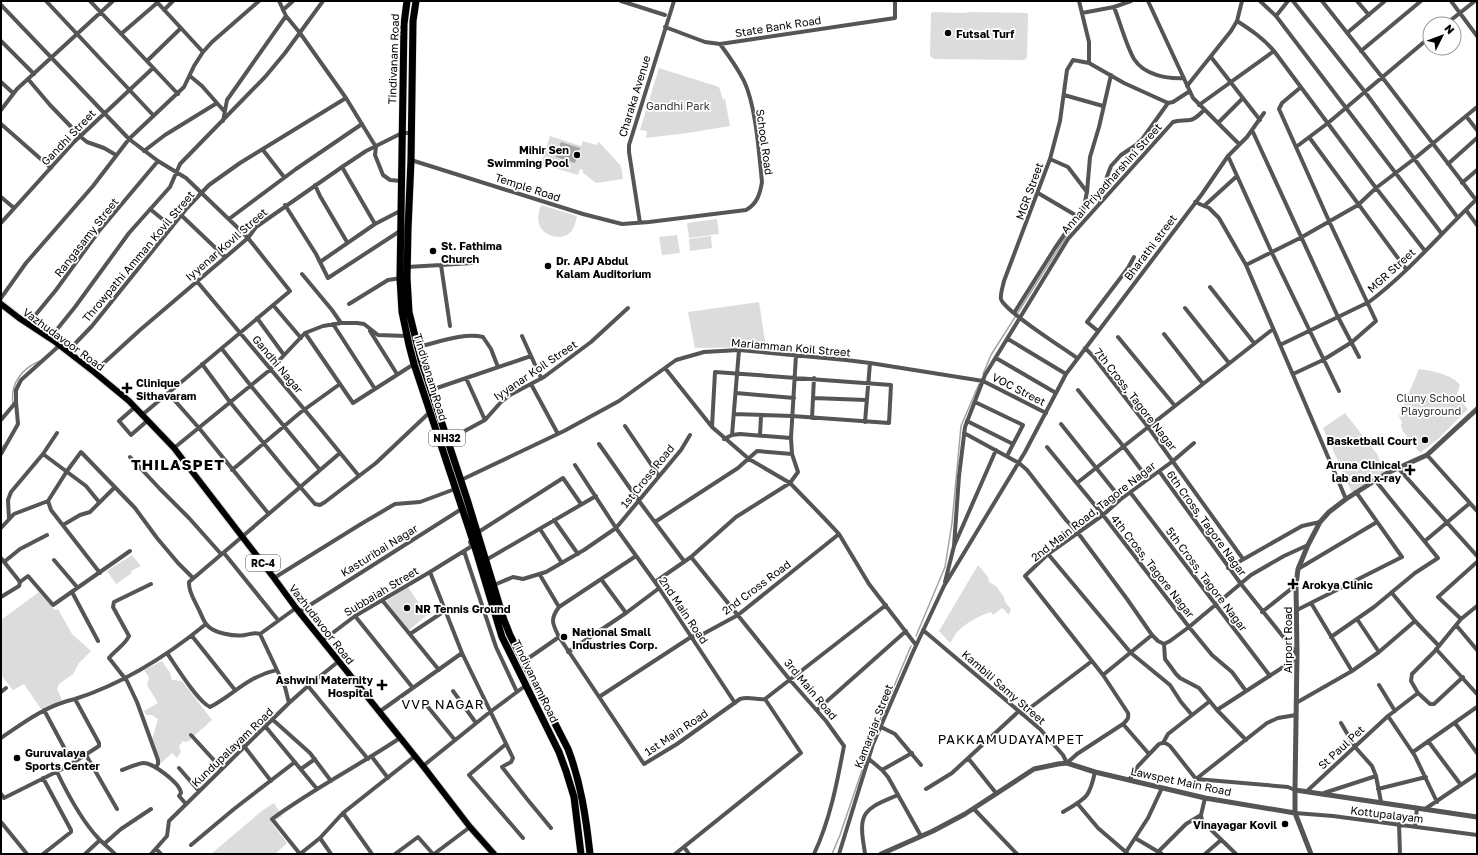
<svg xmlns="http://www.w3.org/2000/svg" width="1478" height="855" viewBox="0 0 1478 855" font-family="'Golos Text',sans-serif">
  <rect width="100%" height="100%" fill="#fff"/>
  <path fill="#dcdcdc" d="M970,12l57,1 1,2 -1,41 -1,3 -3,1 -88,-1 -3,-1 -2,-3 1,-42 3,-1 30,1z
    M659,68l60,19 4,13 2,-1 5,27 -42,7 -42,5 1,-7 -7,-1z
    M550,136l31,10 2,-5 13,4 3,-3 22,24 2,13 -27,4 -13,-10v-3l-3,-1 -2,6 -37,-11z
    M541,205l36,11c-1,4 -2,9 -4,13 -8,13 -29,9 -34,-5 -2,-6 0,-12 2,-19z
    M717,219l2,15 -30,4 -2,-15z
    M677,235l3,18 -18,2 -3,-18z
    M711,236l1,12 -22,3 -1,-12z
    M759,302l7,45 -71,1 -7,-36z
    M1419,369c13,2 33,5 41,16l-5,15 8,4 5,5 -30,30 -18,14 -18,-23 -1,-6 1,-1 -3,-7z
    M1345,413l32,41 7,18 -32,21 -29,-65z
    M132,555l9,11 -10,5 1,2 -16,11 -9,-13z
    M978,565l10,12 1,5 7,4 8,11 1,5 6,7 -2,6 -7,-7 -9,7 -2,-3c-13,4 -25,11 -34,20 -3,3 -4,8 -7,11l-11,-12z
    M408,587l19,28 -18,15 -23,-29z
    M39,592l16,18 3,-1 14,25 19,17 -12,12 -6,11 -14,10 -2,5 5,11 -21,9 -17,-25 -11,6 -12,-15v-55z
    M162,661l8,12 2,7 10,1 30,39 -18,16 -2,-4 -2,2 2,5 -6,3 -3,-1 -4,5 2,6 -4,6 -5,-5 -12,11 -8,-24 6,-21 -6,-4h-6l-2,-4 14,-8 -11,-18 2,-8 -5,-7z
    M274,803l8,13 -10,7 15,20 -12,11h-64l52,-44z"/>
  <path fill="#a3a3a3" d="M561,142l19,6 -5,15 -19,-6z"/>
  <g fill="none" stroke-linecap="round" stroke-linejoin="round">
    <path stroke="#a3a3a3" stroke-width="1.5" d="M983,374l8,-19 76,-120 28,-39
      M13,403c-3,-19 9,-35 27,-42
      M1,450l3,-5
      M916,636l29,-69 7,-44 9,-97 18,-42
      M832,854l8,-19 36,-106 35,-83"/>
    <g stroke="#dbdbdb" stroke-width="8">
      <path id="primary" d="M1,304l18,14 35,23 40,31 35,29 45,47 100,130 22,30 127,158 47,61 24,27"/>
    </g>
    <g stroke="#dbdbdb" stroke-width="8">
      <path id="trunk" d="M407,1l-3,23 -4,254 2,34 7,33 5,19 60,180 28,93 57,115 7,19 8,26 7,57
        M416,1l-3,20 -2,139 -3,69 -1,49 2,34 12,48 46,139 37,121 6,15 58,114c13,34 18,69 22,105"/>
    </g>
    <path stroke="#555" stroke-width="4" d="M46,1l107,114
      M90,1l88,93
      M156,1l47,51
      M279,1l7,15 14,17 46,65 22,36 8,13 -1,8 8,20 7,5 11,1
      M621,1l44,14
      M1079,1l10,41v21
      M1148,1l45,97 46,46
      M1260,1l16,15 166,218
      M1293,1l72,91 93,126
      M1322,1l60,76 94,123
      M1357,1l12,14
      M1451,1l26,35
      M1,5l128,134 29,22 28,17 53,51 9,9 42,53 -148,124
      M1114,7c6,15 12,38 20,52 10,16 33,20 50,19
      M164,10l9,-9
      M283,10l10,-9
      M1082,13l32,-6 17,-6
      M1276,16l12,-15
      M1237,21c14,9 26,17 37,30l102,137 49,63
      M1446,24l29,-23
      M665,27l40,15 15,2 175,-26v-17
      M1347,33l38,-32
      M121,34l36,-31
      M1,41l33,33
      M1361,51l60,-50
      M1211,57l49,63
      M147,61l34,-33
      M190,76l12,10 22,25
      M28,79l22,26 31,32 6,5 17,6 12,7
      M1,82l12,11
      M1187,86l44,-55 6,-10 5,-20
      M1064,95l39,11
      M1199,105l75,-54
      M1,110l16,-21 96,-88
      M1466,116l11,14
      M223,121l4,-21 59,-84
      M1218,123l25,-25
      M1,124l50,44
      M1252,130l86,187 21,40
      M1309,137l97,132
      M1296,147l32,-24 102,-86
      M263,150l21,27
      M144,151l21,-16 52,-32
      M1228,156l44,97 67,138
      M1050,159l18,8 19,25
      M411,160l172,54 39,10 27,-2 97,-12c11,-6 14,-16 16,-28 -3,-29 -6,-76 -18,-101 -7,-14 -15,-25 -24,-37
      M1448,164l29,-26
      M342,167l33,57
      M1462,183l15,-13
      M315,185l5,11 27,46
      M1038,193l39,23
      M1,197l13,11
      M1195,202l14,6 10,10 27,47
      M1100,203v-8l11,-29 10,-11 15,-10 7,-7 25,-35
      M285,205l31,49 12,24 72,-47
      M1204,206l33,-30
      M150,209l22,18
      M1466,210l11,15
      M181,215l44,42
      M229,219l67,-50 66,-45
      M1,223l73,-81 79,-74
      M640,223l-11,-71v-7l45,-144
      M320,262l55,-38 25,-13
      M441,265l31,-2
      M407,267l34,-2 9,61
      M302,274l30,36 9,13
      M195,279l124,148 40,49
      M1210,287l44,56
      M1,298l25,-35 67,-77 36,-47 55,-52 10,-21 9,-14 9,-10 47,-41
      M349,304l39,-24 13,-2
      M273,305l28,33
      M1185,308l44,55
      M1014,313l41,-65 29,-42 3,-14 3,-35 9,-30 12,-52
      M257,318l27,37
      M28,324l28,-34 43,-59 59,-70
      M333,324l42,65
      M370,331l27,43
      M1098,331l-11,-9 41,-54 6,-11
      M305,333l48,70 61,-39
      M1164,334l39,50
      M522,336l19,42
      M1118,337l57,69
      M50,338l25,-31 54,-74 41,-46 10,-23 85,-87 20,-24 38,-52
      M1008,339l58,35
      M1280,345l89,-43c39,-29 72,-69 108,-103
      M418,347c18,-4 46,-15 65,-10l8,12 7,18
      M1085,348l8,8 55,71 95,132
      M222,349l29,37 69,84
      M68,351l24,-25 95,-118 22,-23 31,-22 106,-65
      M996,358l60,35
      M1077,358c-12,-9 -73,-47 -76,-59 -1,-5 2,-13 3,-18l46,-122 10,-38 7,-51 6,-10 16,3 35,20 44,20 5,-1 17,-11
      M202,364l28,38 58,71 27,31 5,1 5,-3 51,-39 54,-51
      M665,368l47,59 37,32 41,24 34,35 15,16 30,50 47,61
      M94,372l46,-42 108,-92 8,-11 86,-60 24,-16 36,-18h9
      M1293,374l30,-14 29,-18 24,-21 -47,-100 -50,-112 3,-6 19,-16
      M466,378l19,42
      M531,384l27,50
      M431,390l100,-34
      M1078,390l46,57 24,32
      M168,393l31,35 69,85
      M736,393l58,5
      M813,398l53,2
      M975,402l48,23 -16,31
      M135,407l-16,14 12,14 16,-14
      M812,418l2,-40
      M1,420l15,-18
      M967,421l46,23
      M865,422l5,-59
      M1061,424l60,75
      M625,426l34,50
      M712,427l3,-55 176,13 -2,38 -97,-7 -58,-2
      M57,433l-14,21 43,32 13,16
      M964,433l55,30 8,7 39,50 12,13 49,66 25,36 6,6 6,3
      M732,435l7,-85
      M760,435l1,-19
      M724,439l8,-4 8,-1 51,4
      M448,440l37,-20 16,-18 9,-7 34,-18 47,-35 37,-34
      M599,444l40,57 45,60
      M1047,447l56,68 86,112 23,28 20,17 14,19
      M174,448l97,-79 34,-36 18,-7 18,-3h16l7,1 14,11 29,1
      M1,454l17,-30 -2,-22v-12l5,-10 39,-35
      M1427,455l50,56
      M130,457l30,32 29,29 32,36
      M575,465l41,63 39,54 80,121
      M1398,468l79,88
      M232,470l69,-58 39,-28
      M1159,471l82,113 56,70
      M461,480l103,-49 55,-30 57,-41 28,-8 35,-2 107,10 24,3 113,18 63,32
      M1077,483l196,-154
      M1130,492l140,184
      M1346,499l-100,-234 56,-28 56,-32 18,-17 38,-29 63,-52
      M48,501l3,9 49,63
      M9,519l-1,-19 3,-8 32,-38
      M554,520l24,34
      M655,522l83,-54 19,-17 35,3
      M63,525l17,-10 10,-3 25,-25
      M1,528l13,-14 34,-13 19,-30 14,-19 54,56 22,30 21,25 15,15
      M540,529l22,34
      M477,533l86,-55 18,26
      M1425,541l45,-38
      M470,542l2,4 -42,26 32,81 51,105 -2,4 -9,5 25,32 24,29
      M954,546l5,-70 6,-49 20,-52 83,-136 105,-117c6,-2 11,-1 17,-2 6,-1 10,-6 14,-10
      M464,551l32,96 21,45
      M224,553l54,67
      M1048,554l83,99 39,32 11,17 11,13
      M691,557l99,123 36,41 18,25c-7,37 -14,74 -30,108
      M1,558l19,24
      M54,560l23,27
      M486,560l110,-64
      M4,562l16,-13 27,-14
      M1228,568l74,-42 18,-4
      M1298,569l79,-47
      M540,575l19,32
      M274,578l87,-54 34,-20 25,-2 35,-13
      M601,579l25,34
      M655,582l36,-25 45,-40 54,-34 8,-11 -6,-18 -1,-16 5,-83
      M945,582l9,-36 42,-96
      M151,584l-37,18 -1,5 16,29c-4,9 -14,14 -20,22l18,23 10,21 21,58v4l-2,3
      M494,585l19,-8 10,2 23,-7 38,-22 32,-22 65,-78 9,-15
      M72,592l26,49
      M1392,593l23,28 24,25
      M1,597l18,-11 1,-4 8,-6 25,29 77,-54
      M382,600l57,70
      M1311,603l41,68
      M296,608l-36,26c-5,-2 -9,0 -15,1 -10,2 -32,-2 -38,-10 -4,-4 -6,-12 -9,-17 -3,-7 -10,-17 -9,-26l151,-129
      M1297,610l105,-53 -46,-65
      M299,612l164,-104
      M1262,612l34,-27
      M355,616l58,72
      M1357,619l22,33
      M1461,619l-23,-22 39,-35
      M1456,625l21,25
      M923,630l117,99 23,26 4,8 10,-9 46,-30c4,-4 6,-5 5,-11l-25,-38 -78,-99 23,-22 55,-39 18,-16 52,-38 21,-18
      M260,634l25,53 4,16
      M410,634l36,-24
      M192,636l43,54
      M559,637c-7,-14 -9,-18 0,-30l77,-51
      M1331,637l43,-30 41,-34 23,-15 -63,-78
      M322,641l33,-25 75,-44
      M1164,644l6,-3 19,-14 62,-52 33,-19 24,-11
      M1164,644l1,15 11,15 4,4 19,10 18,22 29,30
      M1436,649l41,45
      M568,652l58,-39 32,-24
      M167,653c9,13 30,48 43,54 25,-13 36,-30 67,-37
      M523,662l36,-25 85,127 33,-20 63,-45c9,-3 15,1 25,0l121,-94
      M1103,675l49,-40
      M1463,677l-29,27h-4l-12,-11 -7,-12 1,-7 22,-22 27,-33 16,-13
      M1379,685l16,26
      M308,686l60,73
      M453,691l23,32
      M1,692l5,-4
      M599,697l92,-60 12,-3 35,-19 101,-81
      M423,701l32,39
      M1296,703l56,-32 27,-19 36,-31
      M44,710l22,41
      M817,710l89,-79
      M1217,710l80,-52
      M379,712l83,-59
      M1022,714l70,-53
      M1388,716l27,40 22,46
      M272,719l38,34 21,28
      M1341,723l14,24 17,19 4,10 5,26
      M1455,723l22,30
      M1123,724l26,30
      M265,726l52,63
      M881,727l14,7 26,31
      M191,735l31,34
      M1,738c23,-16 46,-33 74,-39
      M1428,741l33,44
      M1163,743l5,-9 42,-33
      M506,744l-37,31 54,63
      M244,746l27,35
      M1413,752l64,-45
      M86,755l31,54
      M372,757l16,21
      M968,758l28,35
      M869,759l13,11 6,7 33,59
      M423,766l67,-54 35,-26
      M179,768l20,23
      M301,769l14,-10
      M122,770c6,-2 14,-6 21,-7 9,-1 37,20 38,30l-2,3 7,8
      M882,770l30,-17
      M57,772c11,23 24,48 42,67 5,5 11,10 16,15
      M1196,779l71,-56 11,-5 18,-3
      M1129,780l9,-14 21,-22c5,-2 7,-1 11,2l26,33 92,8 7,3
      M926,789l26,-16 67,-62
      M1378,789l48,-12
      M1306,792l82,-76 30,-23
      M1324,793l52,-17
      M1,794l3,4 64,-32 31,-20v-3l-24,-44c47,-15 93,-44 131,-75
      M1205,798l-4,17 1,6 34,33
      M1077,803l21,25 29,25
      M974,809l43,45
      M1425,809l52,-35
      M1063,812c23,-14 26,-13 32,-40
      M343,813l29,41
      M1295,813l38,3 144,19
      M1,822l26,32
      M1399,824l1,30
      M1415,826l2,-18
      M320,838l11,16
      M1135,838l27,16
      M104,844l17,-15 30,-20
      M191,845l43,-36 61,-47
      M684,847l5,7
      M156,849l5,5
      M1126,852l22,-34 14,-30
      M1158,852l28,-28 15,-9
      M43,854l28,-22v-2l-28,-52
      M85,854l15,-14
      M151,854l16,-18 2,-15 120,-118 19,-17 31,-25
      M300,854l-28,-35c41,-30 86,-53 128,-81
      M300,854l20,-16 23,-25 72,-57
      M395,854l23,-17 15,17
      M434,854l36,-27
      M675,854l126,-101 -36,-54
      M839,854l34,-110 40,-92 31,-66 81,-134 41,-78 136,-180 26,-38 19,-19 17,-24
      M865,854c-1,-10 -5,-24 -2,-34 3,-14 24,-20 35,-25
      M1205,854l16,-14"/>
    <path stroke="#555" stroke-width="5" d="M1295,790l2,-136 -1,-69 2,-16 10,-24 12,-23 9,-10 17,-13 41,-26 40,-18 50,-46
      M881,854l52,-23 32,-17 69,-45 24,-5 9,-1 28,9 110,26 90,15
      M1311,854l-16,-41v-23l182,27"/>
    <use href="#primary" stroke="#000" stroke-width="6"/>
    <use href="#trunk" stroke="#000" stroke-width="7"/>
  </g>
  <g fill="#000" stroke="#fff" stroke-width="1.5">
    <circle cx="948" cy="33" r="4"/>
    <circle cx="577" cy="155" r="4"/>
    <circle cx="433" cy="251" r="4"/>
    <circle cx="548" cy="266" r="4"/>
    <path d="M125 382h4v4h4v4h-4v4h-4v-4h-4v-4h4z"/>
    <circle cx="1425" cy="440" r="4"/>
    <path d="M1408 464h4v4h4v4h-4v4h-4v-4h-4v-4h4z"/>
    <path d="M1291 578h4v4h4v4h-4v4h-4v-4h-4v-4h4z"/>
    <circle cx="407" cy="608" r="4"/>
    <circle cx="564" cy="637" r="4"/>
    <path d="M380 679h4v4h4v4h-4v4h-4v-4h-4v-4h4z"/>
    <circle cx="17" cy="758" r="4"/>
    <circle cx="1285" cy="824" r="4"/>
  </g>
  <g text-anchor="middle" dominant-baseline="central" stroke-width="3.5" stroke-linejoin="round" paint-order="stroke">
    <g fill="#fff" stroke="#4c4c4c" stroke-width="1">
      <rect x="429" y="430" width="36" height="16" rx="3"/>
      <rect x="246" y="555" width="34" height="16" rx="3"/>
    </g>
    <g font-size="10" font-weight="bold" fill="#000">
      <text x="447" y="438">NH32</text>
      <text x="263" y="563">RC-4</text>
    </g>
    <g font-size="11" fill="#000" stroke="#fff">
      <text transform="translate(778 26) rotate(-9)">State Bank Road</text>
      <text transform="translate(393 59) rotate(-88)">Tindivanam Road</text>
      <text transform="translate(634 96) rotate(-73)">Charaka Avenue</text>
      <text transform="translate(68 137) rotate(-46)">Gandhi Street</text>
      <text transform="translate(765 142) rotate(82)">School Road</text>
      <text transform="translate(1111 178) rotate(-48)">Annai Priyadharshini Street</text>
      <text transform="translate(528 187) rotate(18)">Temple Road</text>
      <text transform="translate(1029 191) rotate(-70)">MGR Street</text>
      <text transform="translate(86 237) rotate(-52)">Rangasamy Street</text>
      <text transform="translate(226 244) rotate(-41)">Iyyenar Kovil Street</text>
      <text transform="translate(1150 247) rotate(-53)">Bharathi street</text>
      <text transform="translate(138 256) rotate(-50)">Throwpathi Amman Kovil Street</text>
      <text transform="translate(1391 270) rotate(-42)">MGR Street</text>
      <text transform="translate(64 339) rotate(36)">Vazhudavoor Road</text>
      <text transform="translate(791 347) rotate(5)">Mariamman Koil Street</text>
      <text transform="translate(278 364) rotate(50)">Gandhi Nagar</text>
      <text transform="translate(535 370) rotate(-34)">Iyyanar Koil Street</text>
      <text transform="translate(431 377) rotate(73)">Tindivanam Road</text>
      <text transform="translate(1019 389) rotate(27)">VOC Street</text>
      <text transform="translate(1136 399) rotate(52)">7th Cross, Tagore Nagar</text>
      <text transform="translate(647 476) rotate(-51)">1st Cross Road</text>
      <text transform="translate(1093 511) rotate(-38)">2nd Main Road, Tagore Nagar</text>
      <text transform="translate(1207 523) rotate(54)">6th Cross, Tagore Nagar</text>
      <text transform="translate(379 550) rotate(-32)">Kasturibai Nagar</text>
      <text transform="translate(1153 566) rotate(52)">4th Cross, Tagore Nagar</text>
      <text transform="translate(1207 579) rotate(53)">5th Cross, Tagore Nagar</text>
      <text transform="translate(756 587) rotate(-37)">2nd Cross Road</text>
      <text transform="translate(381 591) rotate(-31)">Subbaiah Street</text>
      <text transform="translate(684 610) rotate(56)">2nd Main Road</text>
      <text transform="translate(322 624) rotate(52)">Vazhudavoor Road</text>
      <text transform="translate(1287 640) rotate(-90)">Airport Road</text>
      <text transform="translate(536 681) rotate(64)">Tindivanam Road</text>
      <text transform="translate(1004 687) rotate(41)">Kambili Samy Street</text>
      <text transform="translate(811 689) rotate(50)">3rd Main Road</text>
      <text transform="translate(873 726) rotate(-69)">Kamarajar Street</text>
      <text transform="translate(676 732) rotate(-34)">1st Main Road</text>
      <text transform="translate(232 747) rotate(-44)">Kundupalayam Road</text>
      <text transform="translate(1341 747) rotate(-43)">St Paul Pet</text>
      <text transform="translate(1181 781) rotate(12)">Lawspet Main Road</text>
      <text transform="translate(1387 814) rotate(7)">Kottupalayam</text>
    </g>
    <g font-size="11" font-weight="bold" fill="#000" stroke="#fff" text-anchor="start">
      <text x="956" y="33">Futsal Turf</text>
      <text x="569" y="149" text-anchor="end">Mihir Sen<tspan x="569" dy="13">Swimming Pool</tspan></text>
      <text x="441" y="245">St. Fathima<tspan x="441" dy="13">Church</tspan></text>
      <text x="556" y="260">Dr. APJ Abdul<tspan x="556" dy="13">Kalam Auditorium</tspan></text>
      <text x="136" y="382">Clinique<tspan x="136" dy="13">Sithavaram</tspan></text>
      <text x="1417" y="440" text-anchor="end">Basketball Court</text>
      <text x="1401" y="464" text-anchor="end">Aruna Clinical<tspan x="1401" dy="13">lab and x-ray</tspan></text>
      <text x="1302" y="584">Arokya Clinic</text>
      <text x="415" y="608">NR Tennis Ground</text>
      <text x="572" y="631">National Small<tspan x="572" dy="13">Industries Corp.</tspan></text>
      <text x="373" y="679" text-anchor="end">Ashwini Maternity<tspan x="373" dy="13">Hospital</tspan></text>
      <text x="25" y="752">Guruvalaya<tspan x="25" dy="13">Sports Center</tspan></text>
      <text x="1277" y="824" text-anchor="end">Vinayagar Kovil</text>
    </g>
    <g font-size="11" fill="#333" stroke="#fff">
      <text x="678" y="105">Gandhi Park</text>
      <text x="1431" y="397">Cluny School<tspan x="1431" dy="13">Playground</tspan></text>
    </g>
    <g font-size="13" letter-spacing="1" fill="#000" stroke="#fff">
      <text x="443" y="704">VVP NAGAR</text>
      <text x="1011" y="739">PAKKAMUDAYAMPET</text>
    </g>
    <g font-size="15" font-weight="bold" letter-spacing="1" fill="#000" stroke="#fff">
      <text x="178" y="464">THILASPET</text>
    </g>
  </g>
  <rect width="1478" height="855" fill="none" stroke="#000000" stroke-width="4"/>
  <g transform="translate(1442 36) rotate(48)"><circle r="19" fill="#ffffff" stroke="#999999"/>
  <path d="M0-3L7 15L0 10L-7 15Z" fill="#000000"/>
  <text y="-6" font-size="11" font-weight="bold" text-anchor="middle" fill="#000000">N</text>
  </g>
</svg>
